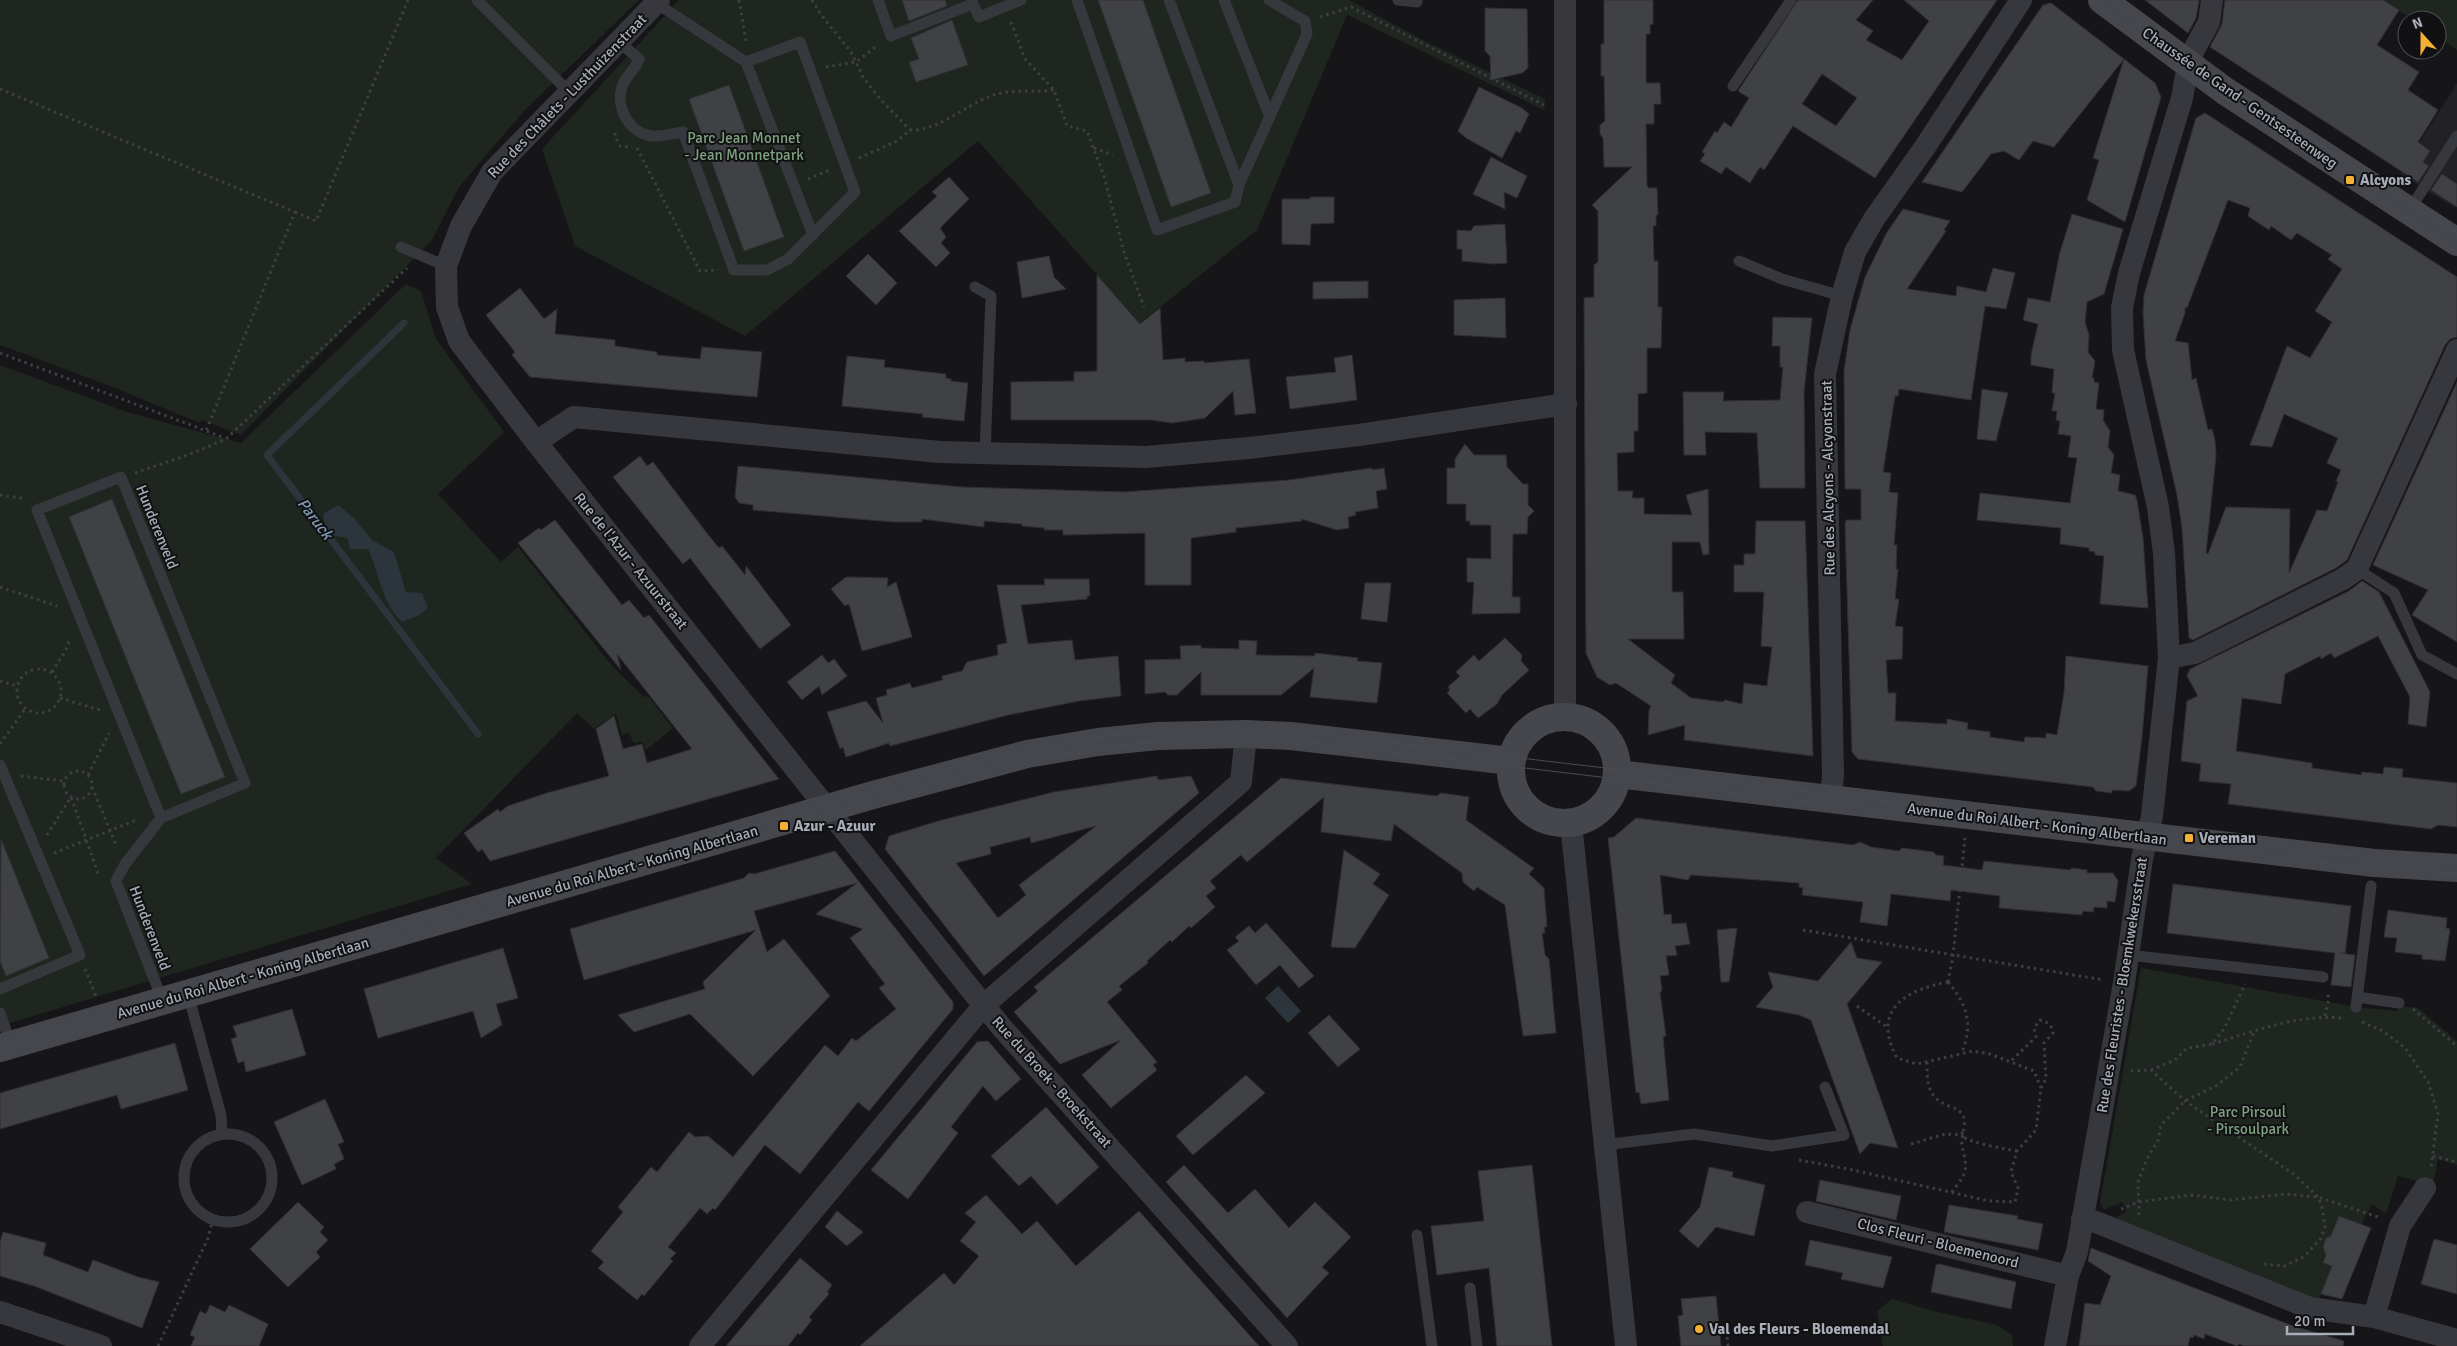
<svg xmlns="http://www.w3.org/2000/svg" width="2457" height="1346" viewBox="0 0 2457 1346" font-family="Signika,sans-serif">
  <rect width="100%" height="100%" fill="#161618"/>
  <path fill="#222225" d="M2457,83v121l-2,4 -55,-34z"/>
  <path fill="#1e261f" d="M0,0h639l-115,111 -65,76 -27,53 -191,195 -39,-15 -2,3 -90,-37 -110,-41z
    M679,0h670l76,41 120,58 -1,11 -197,-95 -90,215 -117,93 -162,-182 -233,195 -170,-90 -33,-97z
    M2383,0h74v50l-20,-14v-16h-24z
    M406,284l15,7 15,48 68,93 -66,62 63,68 17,-15 95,120 31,30 4,-1 25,32 -27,22 -4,-9 -8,2 -5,-10 -7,2 -6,-21 -22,15 -17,-16 -141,145 36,26 -472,142v-661l127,47 114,31z
    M2141,968l215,39 41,4 2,-5 19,2 39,33v124l-19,-6 -5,26 -35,-9 -12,38 -14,-10 -11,21 -35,13 -3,9 4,7 -4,9 9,3 -14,36 -202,-82v-3l11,-5 -5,-10 -18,8 -4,-7z
    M1892,1299l37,11 68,15 15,10 1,11h-130l-6,-35z"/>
  <path fill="#2c353c" d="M338,505l16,13 18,22 22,12 12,40 16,1 6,15 -9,7 -17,7c-21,-21 -22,-47 -34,-73h-18l-3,-11 -20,-4 -4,-20z
    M1278,986l23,25 -13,12 -23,-25z"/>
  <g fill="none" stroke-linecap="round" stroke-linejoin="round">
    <path stroke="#2c353c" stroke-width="7" d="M404,323l-137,132 211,279"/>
  </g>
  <path fill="#404145" stroke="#303034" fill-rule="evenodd" d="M902,0h43l2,6 -38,15z
    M1098,0h45l68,193 -40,14z
    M1604,0h49v24l-3,1v9h-4v49h14l1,21h-7v20h-8l1,62 2,2h8l1,27h-2v11h-3l1,35h4v46h4l-1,41h-14v45l-9,1v37h-4v21l-17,1 1,38h15l-1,7h12v16l48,1 -6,-20 22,-6 1,65 -6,1 -3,-13h-28v50h11l1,47h-56l47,36 -4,8 20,15 32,4 2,-2 17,4 2,-21 23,3 5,-39 -11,-1 3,-54h-30v-27h10v-11h11l1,-33h49l8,235 -129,-16 1,-15 -37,10 1,-25 2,-4 -35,-23 -6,2 -13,-8 -11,-24 -2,-355 10,-1v-32l4,-3v-51l-6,-6 40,-38h-28l-1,-29 -3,-4v-9l5,-4 -1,-45h-3v-32h3z
    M1798,0h75l-17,20 17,11 -7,9 36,20 27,-39 -25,-21h93l-122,178 -82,-52 -29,44 -4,-3 -10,16 -24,-16 -5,7 -21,-13 5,-7 -3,-2 13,-21 2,2 7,-11 7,5 18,-29 -11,-7zM1822,74l35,24 -21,28 -34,-22z
    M2145,0h54l-3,18 -8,15z
    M2225,0h158l16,10 -22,35 42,27 -11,18 30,20 -20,32 12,9 -7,11 6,4 -11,16 -208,-135 12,-23z
    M2051,3l73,56 -70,88 -21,-6 -14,19 -15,-9 -13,3 -29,38 -40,-10 121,-177z
    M1485,8l42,1 1,59 -6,5 -31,7 -1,-24 -5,-5z
    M952,20l16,45 -52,17 -7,-20 10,-3 -8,-21z
    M2124,59l31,24 6,14 -36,125 -38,-22 12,-40 -6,-2z
    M729,85l55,152 -40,14 -55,-152z
    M1479,87l43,21 7,6 -9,19 -4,-2 -14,27 -36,-20 -8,-7z
    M2205,113l252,164v60l-7,2 -5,6 -98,215 -11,8 -143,72 -4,-2 -7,-110 -5,-33 -31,-135 -3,-47 1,-18 52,-177zM2228,200l22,8 -2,8 21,14 2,-4 20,14 6,-7 35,22 -4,4 14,10 -27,42 17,11 -22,36 -23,-12 -37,99 22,2 12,-33 54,24 -11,25 14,7 -5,11 2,1 -11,29 -10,-1 -28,63 1,-64 -64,-2 -18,47 -2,-1 10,-97 -1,-16 -3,-11 -4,1 -12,-52 -4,2 -4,-37 -13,-2 10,-28v-6l2,1z
    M1491,157l36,19 -10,22 -13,-6 1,17 -32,-15z
    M2442,174l15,10v23l-26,-17z
    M949,177l20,22 -29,29 6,9 -5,6 9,10 -14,14 -37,-36 38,-35 -5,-4z
    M1310,197h24v26l-23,1 -1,21 -28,-1v-45h28z
    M1903,209l47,12 -6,9 2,1 -39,58 49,7 1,-10 29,6 7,-24 22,5 -9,36 -21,-3 -14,94 -72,-11 -1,7h-3l-12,76 8,1 -2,19 9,1 -4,52h3l-1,24h2l-3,30h4l-4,27 8,1 -1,32 -16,1 2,33h8l-1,28 52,3v-5l21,4 -1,6 23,3v5l34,5 1,-5 21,1v-5l11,2 7,-42 2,-37 82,10 -6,71 -6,49 -7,5 -17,-1v3l-16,-2 -3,-4 -235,-28 -6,-7 -7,-227 1,-5h15v-31h-16l-1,-118 6,-41 15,-53 21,-43z
    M2072,214l51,15 -19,65 -17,8 -2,20 4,13 -1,17 7,9 -3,17h2v4l5,1 -3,26 8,1 -1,10 7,11 -2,16 6,8 -3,18 9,2 -2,16 17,4 2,5 6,38 5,70 -48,-4 4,-48 -9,-1v-3l-6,-1v-3l-29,-4 1,-16 -84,-8 3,-27 90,10 7,-45 -9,-1 3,-21 -13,-2 2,-13 -4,-1 1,-9h-5l3,-18h-3l2,-24 -23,-4v-10l7,-31 -15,-4 5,-22 22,4 10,-50z
    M1505,224l2,39 -13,1 -32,-3v-12h-5v-19l14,1 3,-5z
    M868,254l29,29 -21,22 -30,-29z
    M1049,256l5,21 12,12 -44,9 -5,-36z
    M1097,275l43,49 20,-16 3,52 22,-2v4l19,-1v2l45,-4 7,54 -21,2 -2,-24 -28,27 -33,5 -20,-3h-141v-38l63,-1v-9l23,-1z
    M1368,281v17l-55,1v-17z
    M520,288l24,31 13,-10 -2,25 60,6v6l42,6v3l43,4 2,-12 60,5 -5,45 -227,-20 -18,-22 3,-3 -29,-37z
    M1505,298l1,40 -52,-3v-35z
    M1773,317l39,1 -8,74 1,96h-45l-3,-55 -52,-1 1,23h-22l-1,-63h41l-1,9 57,-1 3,-33h-3v-21h-8z
    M1352,355l5,45 -67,9 -4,-32 50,-5 -2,-14z
    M847,356l38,4 -1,7 62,7v4l5,1v2l17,2 -4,38 -42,-4 1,-3 -81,-8z
    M2457,382v260l-45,-27 16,-25 -55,-25z
    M1982,389l26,4 -12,48 -19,-2z
    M1465,444l9,11h32l1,12 16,17h5v21l6,6 -6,6 -1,17h-14l-1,63h8v16l-48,1 2,-32h-7v-24l24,1v-34h-21v-4h-4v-17h-19v-36h8v-9z
    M640,456l7,10 6,-4 53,70 13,16 3,-2 23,29 1,-9 45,59 -31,24 -70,-91 -7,6 -70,-87z
    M738,466l224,21 162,5 165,-12 83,-12v2l12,-2 3,21 -11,2 2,17 -23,4 1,3 -8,2 1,11 -12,2 -35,-11v2l-66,7v4l-45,6v47h-46v-52l-82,2v-5h-19l1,-2 -23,-2v-2l-38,-3v6l-62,-8v3h-29l-140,-12v-5l-14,-2 -4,-6z
    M112,499l113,278 -44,17 -112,-277z
    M555,520l67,85 7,-5 15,18 5,-3 130,164 -289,82 -8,-12 -4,3 -14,-19 34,-24 2,3 8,-6 39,-13 62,-17 -13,-47 18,-13 9,33 19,-5 5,19 45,-14 -75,-95 4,16 -103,-127 21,-15 2,2z
    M846,577l42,1 -1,9 9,-5 16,55 -50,14 -13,-47 -4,2 -14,-17z
    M1044,579h45l1,17h-3v3l-66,6 7,39 44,-4 3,20 43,-4 3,40 -42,5 -71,14 -118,31 -1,-3 -43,14 -3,-10 -3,2 -13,-37 39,-11 17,22 -7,-25 11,-3 -1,-5 24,-7 2,5 31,-8 -1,-4 20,-5 5,-9 31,-7 -1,-10 10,-2 -10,-58h48z
    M2362,581l17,11 51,100 -4,35 -18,-3 2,-27 -32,-61 -44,22 -3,-5 -10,6 -1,-3 -35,18 -4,30 -39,-6 -6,53 76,12v5l49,7 1,-3 21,2 1,-7 19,2 -1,8 55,6v44l-19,-2 -7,4 -203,-25 3,-20 -32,-3 2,-17 -20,-3 6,-60 11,-5 -11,-20 3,-7 159,-78z
    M1365,583h26l-4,39 -26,-3z
    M1505,638l17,17 -1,6 8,9 -27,25 -5,9 -19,14 -8,-9 -4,4 -19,-20 3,-3 -2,-3 12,-11 -4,-4 18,-17 5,6z
    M1239,640l18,1 -1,14 59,1v-3l43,5 -1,3 25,2 -5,40 -67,-6 4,-29 -33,27h-80v-23l-24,23h-9l-3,-3 -20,2v-34l36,-1 -1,-13 21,-1v3l38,1z
    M822,655l6,8 6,-4 13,17 -25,19 -3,-9 -17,14 -15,-18z
    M1157,776l1,4 33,-4 8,17 -215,183 -99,-127 4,-13 53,-16 112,-28zM1096,826l-77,59 7,10 -28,23 -42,-55 35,-9 -1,-7 40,-10 1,6z
    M1281,778l156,18 4,-3 28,4 -3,23 66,47 2,1 -5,6 15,14 3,39h-3l1,6h-3l3,22 4,4 7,74 -33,3 -18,-131 -28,-18 -3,4 -11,-9 -1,-9 -68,-49 -3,17 -70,-9 3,-35 -77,65 -6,-7 -31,26 6,7 -10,8 9,11 -24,21 -2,-2 -17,16 -2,-2 -23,21 1,2 -29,23 3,4 -15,12 50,60 -4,3 4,5 -46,38 -29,-33 39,-35 -61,24 -46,-52 24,-21 -4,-4z
    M1636,818l209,26 8,1 7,-3 11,5 28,4 3,-3 31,4 3,3 8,1 -1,9 39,5 2,-9 86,9 2,-2 15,2v3h26l5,8 -3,21 -8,-1v7l-13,-1 -1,5 -10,-1 -1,4 -83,-7 1,-12 -49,-6 -1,11 -59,-7 -4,32 -27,-4 3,-20 -61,-7 1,-7 -4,-1v-4l-108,-8 -3,5 -28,-5 4,40 7,-1 1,10 14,-1 4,21 -15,2 2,9 -11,1 3,19 -9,1 2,14 -2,3 6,43 -3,1 6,63 -28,4 -2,-12 -3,1 -28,-255 6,-1z
    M1,839l48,119 -43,18 -6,-15z
    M1344,850l36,24 -7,10 16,11 -34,53 -24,-1z
    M835,851l118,151v7l-84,102 -11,-9 -58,72 -35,-29 -50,65 -2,-2 -6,6 -7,-6 -32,39 8,6 -6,6 3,2 -29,35 -2,-2 -5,6 -39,-32 6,-6 -13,-11 32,-39 -5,-5 33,-40 6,5 32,-40 6,5 13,-1 25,21 92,-112 13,11 14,-18 4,3 40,-32 -17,-21 6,-4 -35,-46 13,-9 -47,-15 41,-31 -103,28 13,41 17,-13 46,57 -77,80 -63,-62 -56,18 -16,-17 87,-26 -2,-7 53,-52 -172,50 -14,-51 174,-51 5,-5 5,1z
    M2173,884l178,22 -6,48 -5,-1 15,2 -4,32 -20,-2 4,-32 -168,-20z
    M2388,910l59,8 -1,10 4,1 -5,32 -23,-2v-4l-27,-3 2,-14 -13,-1z
    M1266,923l48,53 -15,12 -19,-23 -24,20 -29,-35 12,-9 -4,-4 14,-11 6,7z
    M1737,928l-8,54h-8l-4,-52z
    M1851,942l6,16 25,4 -35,42 51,144 -28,-5 -10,11 -49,-134 -12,-5 -43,-8 17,-20 -5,-15 50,9z
    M503,948l15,50 -22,6 6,21 -21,13 -8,-27 -95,27 -14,-49z
    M292,1009l14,46 -60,17 -2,-11 -6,2 -7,-24 6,-2 -4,-11z
    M1329,1015l31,34 -22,18 -30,-34z
    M988,1041l33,38 -25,22 -13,-15 -32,41 7,6 -50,66 -37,-29 106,-128z
    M175,1043l13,47 -67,19 -4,-14 -117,34v-36z
    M1246,1075l19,18 -72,62 -17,-19z
    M325,1099l19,43 -6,2 6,15 -10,5 2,5 -34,16 -28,-63z
    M1046,1107l53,60 -42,38 -26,-29 -12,10 -28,-30z
    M1184,1165l44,48 27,-24 34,39 26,-26 36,35 -29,30 7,6 -42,45 -121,-136z
    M1532,1165l20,181h-55l-8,-78 -52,7 -6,-49 53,-5 -6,-50z
    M1709,1167l24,5 -1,5 33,8 -11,51 -38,-9 -18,21 -19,-17 21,-24z
    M1820,1180l81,16 -5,24 -80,-19z
    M986,1195l36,39 15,-13 39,45 63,-55 120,135h-399l84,-73 10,12 25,-29 -19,-15 16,-19 -11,-9z
    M298,1202l26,25 -4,5 8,8 -12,12 4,5 -32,30 -38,-38z
    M1949,1205l69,11 -1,3 26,5 -5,26 -94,-18z
    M837,1211l26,21 -16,14 -22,-19z
    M2339,1216l32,12 -29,71 -21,-5 11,-28 -9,-3 3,-8 -3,-8 3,-9 5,-2z
    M3,1232l43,11 -3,12 45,17 5,-12 45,17 21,5 -17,46 -108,-42 -34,-10v-34z
    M2434,1239l23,6v49l-36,-10z
    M1810,1240l82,17 -9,31 -42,-9 2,-6 -38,-8z
    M2091,1248l202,78 51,15 -1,5h-98l-6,-2 -2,2 -32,-12 -1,5 -10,-4 -1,3 -3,-1 -2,9h-109l6,-43 15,2 11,-29 -23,-15z
    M800,1258l32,27 -5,7 2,2 -20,23 3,3 -12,15 -2,-2 -10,13h-62z
    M1939,1264l77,18 -5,27 -80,-17 5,-27z
    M1716,1296l5,50h-40l-3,-30 5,-1 -2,-16z
    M210,1305l15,7 4,-7 39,19 -9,22h-68l4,-9 -5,-2 10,-24 6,3z"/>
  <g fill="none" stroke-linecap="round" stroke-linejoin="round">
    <path stroke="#3d3f44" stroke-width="3" stroke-dasharray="2.5 4" stroke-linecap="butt" d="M739,0l7,41
      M812,0l10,16 29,36 12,25 17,22 30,31
      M1320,17l31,-10 193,98
      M1011,22l14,37 29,31 13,36 20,5 17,45 20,76 20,55
      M826,67l30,-5 22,-17
      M0,89l295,123 -89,219
      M615,133v4l5,9 12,1
      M637,148l63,123 18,-1
      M1094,148l19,7
      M859,158l38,-17 13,-11c26,2 55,-24 78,-33 21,-9 44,-4 66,-7
      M808,179l22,-9
      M295,212l21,9 92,-221
      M0,353l225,85
      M135,473l58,-20 33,-14 181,-171
      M0,495l26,4
      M0,587l57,19
      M17 691a22 22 0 1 1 44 0a22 22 0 1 1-44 0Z
      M52,672l14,-22 4,-12
      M0,681l17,5
      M60,698l40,12
      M0,744l25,-35
      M64 785a14 14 0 1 1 28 0a14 14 0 1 1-28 0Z
      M88,775l21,-42
      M21,776l43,5
      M92,787l25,60
      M47,835l24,-38 28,79
      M54,853l85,-34
      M1803,930l301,50
      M85,969l11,27
      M1948,982c-43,8 -77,28 -51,76l20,6 56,-13 17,3 44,17 7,17
      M1948,982l5,-26 12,-118
      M1948,982c19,23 26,42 13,72
      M1857,1006l30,21
      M2413,1009l44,37
      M2325,1016l4,-18 -2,-5
      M2362,1022l21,9 22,17 23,34 10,32 -7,53
      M2212,1044c44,-13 85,-30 131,-26
      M1927,1062c0,20 0,36 22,44 5,2 9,3 13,8 6,9 -1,20 0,30 1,10 6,20 2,30 -3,7 -9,14 -13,19
      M2151,1070l24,-10 12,-12 25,-4 12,-15 21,-45
      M2131,1071l20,-1 34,31 110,74 23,22 4,10 3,20 -4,11 -16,18 -20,10 -21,-2
      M1911,1144l34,-10 10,1 7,-2 1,4c10,6 41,12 54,14
      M2433,1156l24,6
      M1799,1160l54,10 136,31 26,1 3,-14 -7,-16 6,-21 19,-21 5,-42 5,-9 -2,-36 9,-10c-1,-8 -5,-11 -13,-13l-6,8 2,9 -26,25
      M2121,1209l17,-7 54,-7 38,5 55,-6 33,3 63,21
      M2139,1215l-1,-33 9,-23 11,-19 3,-15 24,-24 31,-15 24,-19 14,-35
      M158,1346l50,-108 5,-19
      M1728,1346l-1,-11 16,-9"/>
    <path stroke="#37383d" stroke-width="11" d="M477,0l91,91
      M878,0l13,36 82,-32 -1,-4
      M1077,0l80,230 78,-28 4,-17 68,-151 -2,-13 -36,-21
      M1169,0l70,185
      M1224,0l46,117
      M1398,0l19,2v-2
      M973,4l6,13 42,-17
      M618,41l21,18c-4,11 -10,14 -15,23 -11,22 4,51 28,54 9,1 22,-3 31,-4l51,138h33l21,-11 67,-67 -55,-150 -54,20 -90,-59
      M746,62l67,173
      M1733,86l58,-86
      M2409,211l48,-75
      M401,247l45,19
      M1739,261l43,18 60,17
      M975,287l16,9 -6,158
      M2357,569l37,24 28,62 35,19
      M0,765l80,190 -80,34
      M161,818l84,-35 -124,-306 -84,33 124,308 -36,46 -9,17 47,121
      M2128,955l195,22
      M188,994l33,121 1,19
      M2357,997l42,6
      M2356,1007l15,-121
      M0,1013l11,32
      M184 1178a44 44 0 1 1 88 0a44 44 0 1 1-88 0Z
      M1603,1145l91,-11 78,12 72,-11 -19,-48
      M1417,1235l15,111
      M1470,1288l7,58"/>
    <path stroke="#37383d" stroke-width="22" d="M659,0l-167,172 -31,54 -15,40 1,41 12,34 77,101 432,544 35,43 284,317
      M1565,0v716
      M536,442l38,-25 366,35 206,5 103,-9 110,-13 207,-31
      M2169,658l26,-5 148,-74 14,-10 100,-219
      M1831,799l2,-24 -8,-401 17,-78 13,-44 19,-33 51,-72 96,-147
      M1571,823l55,523
      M1807,1212l261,64
      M2082,1219l14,3 214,86 64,9 83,23
      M0,1312l101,34
      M2374,1317l26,-91 25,-38
      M700,1346l284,-341 257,-223 5,-48
      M2055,1346l13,-70 9,-24 47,-269 18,-124 10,-43 17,-158 -5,-105 -6,-46 -35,-157 -1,-42 7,-35 53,-175 7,-39 20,-37 3,-22"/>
    <path stroke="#45474d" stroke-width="28" d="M2102,0l123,91 232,151
      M1511 770a53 53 0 1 1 106 0a53 53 0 1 1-106 0Z
      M1618,774l756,89 83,5
      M0,1048l873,-253 154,-41 71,-12 60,-6 88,-2 45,2 220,25"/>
    <path stroke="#4a4c52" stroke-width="1" d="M2091,0l131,96 235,157
      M2112,0l117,86 228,147
      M0,1044l972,-282 125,-25 61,-6h133l1053,124 113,9
      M0,1053l974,-281c105,-26 209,-37 316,-32l1083,129 84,4"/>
  </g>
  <g fill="#f2b134" stroke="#111113" stroke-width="2">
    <rect x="2345" y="175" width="10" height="10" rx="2.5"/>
    <rect x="779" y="821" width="10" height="10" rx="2.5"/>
    <rect x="2184" y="833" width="10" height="10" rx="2.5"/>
    <circle cx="1699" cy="1329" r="5"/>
  </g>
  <g text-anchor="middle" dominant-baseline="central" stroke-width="4" stroke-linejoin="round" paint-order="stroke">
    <g font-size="15" fill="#a8adb8" stroke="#111113">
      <text transform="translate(567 96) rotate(-46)">Rue des Châlets - Lusthuizenstraat</text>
      <text transform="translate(2240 98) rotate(35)">Chaussée de Gand - Gentsesteenweg</text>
      <text transform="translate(1828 478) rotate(-91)">Rue des Alcyons - Alcyonstraat</text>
      <text transform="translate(157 527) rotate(68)">Hunderenveld</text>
      <text transform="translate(631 561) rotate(51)">Rue de l'Azur - Azuurstraat</text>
      <text transform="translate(2037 824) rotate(7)">Avenue du Roi Albert - Koning Albertlaan</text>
      <text transform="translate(632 866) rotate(-16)">Avenue du Roi Albert - Koning Albertlaan</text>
      <text transform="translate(150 928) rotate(69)">Hunderenveld</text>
      <text transform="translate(243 978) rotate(-16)">Avenue du Roi Albert - Koning Albertlaan</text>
      <text transform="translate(2122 985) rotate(-81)">Rue des Fleuristes - Bloemkwekersstraat</text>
      <text transform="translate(1052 1082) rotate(48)">Rue du Broek - Broekstraat</text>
      <text transform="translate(1938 1243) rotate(14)">Clos Fleuri - Bloemenoord</text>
    </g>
    <g font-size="15" fill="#7fa381" stroke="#111113">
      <text x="744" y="138">Parc Jean Monnet<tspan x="744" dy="17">- Jean Monnetpark</tspan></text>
      <text x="2248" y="1112">Parc Pirsoul<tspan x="2248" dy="17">- Pirsoulpark</tspan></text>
    </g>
    <g font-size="15" font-weight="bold" fill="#a8adb8" stroke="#111113" text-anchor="start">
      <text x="2360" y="180">Alcyons</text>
      <text x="794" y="826">Azur - Azuur</text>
      <text x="2199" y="838">Vereman</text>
      <text x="1709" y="1329">Val des Fleurs - Bloemendal</text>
    </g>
    <g font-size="16" font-style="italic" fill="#7f9bb3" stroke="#111113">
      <text transform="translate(315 519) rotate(53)">Paruck</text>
    </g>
  </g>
  <g transform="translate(2422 35) rotate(339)"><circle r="24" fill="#111113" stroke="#4d4f55"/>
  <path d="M0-4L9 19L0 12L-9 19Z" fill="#f2b134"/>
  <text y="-8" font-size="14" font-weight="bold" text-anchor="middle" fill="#a8adb8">N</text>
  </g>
  <path d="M2287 1326v8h66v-8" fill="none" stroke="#a8adb8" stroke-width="2.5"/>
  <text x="2294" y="1326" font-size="15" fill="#a8adb8" stroke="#111113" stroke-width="4" paint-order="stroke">20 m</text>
</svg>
